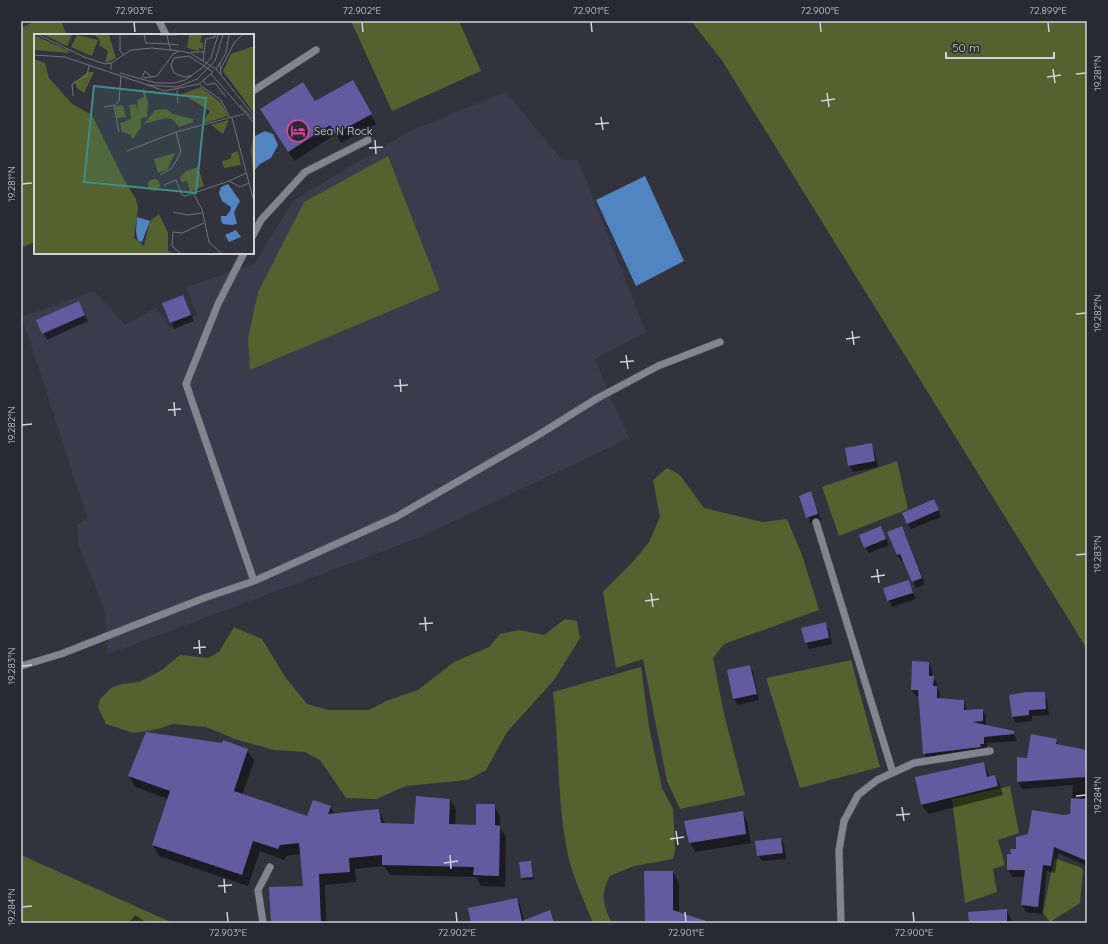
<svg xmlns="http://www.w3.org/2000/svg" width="1108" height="944" viewBox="0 0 1108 944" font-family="Quicksand,sans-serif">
  <rect width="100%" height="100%" fill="#33333e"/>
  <path fill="#3c3b4c" d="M506,92l56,68h16l68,172 -51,27 22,53 12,26 -211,100 -310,116 -3,-43 -26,-65 -2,-21 10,-7 -65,-201 72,-26 31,34 32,-18 13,21 27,-13 -11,-28 68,-23 40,-64 116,-69z"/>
  <path fill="#53622f" d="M36,21h25l6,14h-32v207l-14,6v-220z
    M351,21h108l22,50 -89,40z
    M691,21h396v628l-366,-590z
    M388,156l52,134 -190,80 -2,-32 10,-46 46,-90z
    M897,461l11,48 -69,27 -17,-49z
    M667,468l12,6 25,34 58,14 25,-3 15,36 17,55 -95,34 -11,14 11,56 21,81 -65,14 -13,-28 -24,-122 -27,9 -13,-76 29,-29 17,-21 11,-25 -7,-37z
    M565,619l12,2 3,17 -26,42 -47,52 -21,38 -18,10 -62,6 -30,13 -30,-1 -26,-38 -15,-8 -31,-2 -39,-11 -29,-12 -33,-3 -15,5 -24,4 -28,-9 -8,-17 2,-8 11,-11 11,-4 17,-2 23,-12 18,-15 28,3 11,-6 15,-25 28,12 24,39 21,26 21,6h41l17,-9 32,-11 36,-28 35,-15 11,-13 19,-4 25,5z
    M851,660l29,107 -80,21 -34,-110z
    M641,667l8,60 13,61 11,21 2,41 -2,9 -39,7 -24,10c-10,18 -7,29 2,47h-19c-10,-25 -23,-52 -27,-78 -9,-51 -7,-102 -13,-153z
    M1010,786l9,47 -21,7 7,25 -12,4 4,23 -32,11 -13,-104z
    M21,855l152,68h-152z
    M1054,858l26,9 3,3 -3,33 -30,19 -7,-9z"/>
  <path fill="#5085c1" d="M265,131l8,3 5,11 -7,13 -11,6 -7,8v-35z
    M645,176l39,85 -48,25 -40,-86z"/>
  <path fill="#0007" d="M352,82l24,42 -35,19 -5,-9 -42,27 -28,-43 49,-15z
    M182,296l12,25 -20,8 -11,-25z
    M82,308l6,13 -41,19 -10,-19z
    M871,444l3,6 4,17 -25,5 -4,-6 -3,-17z
    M810,493l11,27 -10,4 -11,-28z
    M937,506l4,11 -30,12 -4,-5z
    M881,527l8,18 -20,8 -4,-6z
    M905,533l20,51 -9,4 -13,-28 -2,1 -4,-6z
    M908,581l8,18 -24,8 -8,-18z
    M825,623l4,6 3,15 -23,5 -7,-20z
    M928,663l4,6v8l5,6v4l3,6v6l24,2 3,10 15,-1 4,6v10l27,6 4,9 -30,2v7l-59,10 -4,-7 -4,-57h-4l-4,-6z
    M750,666l3,6 6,28 -21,5 -4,-6z
    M1044,694l3,6 2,15 -17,1v5l-16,2 -3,-6z
    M1056,740l3,6 28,5v115l-29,-13 -3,20 -8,-2 -5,43 -16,-2 -4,-7 3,-28h-13l-4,-7 5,-15 16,-20 35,-19 7,-2 2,-29 -51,4 -4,-7 10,-23z
    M247,750l7,11 -12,34 65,22 23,-10 5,7 44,-4 6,14 30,1 35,-26 6,11 -1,16h22l17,-21 6,11v12l6,9 -1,50 -24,-1 -5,-9 -86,-2 -6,-9 -29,3 1,13 -31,3 1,38h-54l32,-36 -3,-33 -15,2 -2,4 -24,-9 -12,35 -89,-30 -6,-11 16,-46 -34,-12 -6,-11z
    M984,764l6,13 5,-1 5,9 3,10 -75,19 -6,-9 -6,-27z
    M742,812l5,9 4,22 -56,9 -5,-10z
    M781,839l3,6 2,14 -24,2 -4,-6z
    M531,862l3,17 -11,1 -1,-2z
    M673,872l6,11v30l28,10h-61z
    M517,899l4,8 3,14 25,-10 6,12h-83z
    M1006,910l5,8v5h-41z
    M135,915l12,8h-18z"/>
  <path fill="#635ba0" d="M353,80l19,34 -37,20 -5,-9 -42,27 -28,-43 43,-27 12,19z
    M183,295l8,20 -21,8 -8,-20z
    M79,301l6,14 -43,19 -6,-14z
    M872,443l3,18 -27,5 -3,-18z
    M811,491l7,23 -12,4 -7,-22z
    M934,499l5,11 -32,14 -5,-11z
    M881,526l5,13 -22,9 -5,-13z
    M902,526l20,52 -10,4 -12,-28 -3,1 -10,-23z
    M909,580l4,13 -26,8 -4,-13z
    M826,622l3,16 -24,5 -4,-15z
    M912,661l17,1v14h5l-1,10h4v12l27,2v10l19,-1v12l-11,1 42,9v3l-30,3v7h-4l1,3 -58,7 -5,-64h-7z
    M750,665l7,29 -24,5 -6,-29z
    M1026,692h19l1,17 -17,1v5l-17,2 -3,-22z
    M146,732l76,11 1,-3 25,9 -14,42 73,25 6,-16 18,6 -3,8 51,-5 2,14 33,1 2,-28 34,3 -1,25 27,1v-21h19v21l5,1 -1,50 -26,-1 1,-8 -92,-2v-10l-33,3 1,14 -31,2 2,49h-50l-2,-36 34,-1 -4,-43 -19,2 -2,4 -25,-8 -11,34 -90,-30 18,-54 -42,-15z
    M1031,734l26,5 -1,5 31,6 -2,27 -68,5v-25l10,1z
    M984,762l3,15 8,-2 3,11 -77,19 -6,-28z
    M1071,798l16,1v62l-33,-14 -3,19 -8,-1 -5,42 -17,-2 4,-35h-18v-16h4l-1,-5h6v-12l12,-3 4,-24 32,5 6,-1z
    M743,811l3,23 -57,9 -5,-22z
    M781,838l2,15 -26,3 -2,-15z
    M531,861l2,16 -12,1 -2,-16z
    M644,871h29v39l33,11v2h-61z
    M517,898l5,23 28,-11 4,13h-83l-3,-15z
    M1007,909v14h-38l-1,-11z"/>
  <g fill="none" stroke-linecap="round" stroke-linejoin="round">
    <g stroke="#4e4e56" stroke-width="8">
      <path id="minor" d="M159,21l7,14
        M253,91l63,-41
        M253,235l8,-15 44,-48 63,-32
        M244,253l-26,51 -32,80 68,197
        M816,522l77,251
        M21,666l40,-12 143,-56 50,-17 142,-64 139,-80 61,-38 62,-33 62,-24
        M263,923l-5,-33 12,-23
        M841,923l-2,-73 5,-29 14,-26 19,-15 37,-17 76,-12"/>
    </g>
    <use href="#minor" stroke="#848491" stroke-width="7"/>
  </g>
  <path fill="none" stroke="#d1d1d8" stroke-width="1.5" d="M134,22l1,10M362,22l1,10M591,22l1,10M820,22l1,10M1048,22l1,10M1053,69l2,14M1076,74l10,-1M1047,77l14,-2M827,93l2,14M821,101l14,-2M601,117l2,13M595,124l14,-1M375,140l1,14M369,148l14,-1M22,184l10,-1M1076,314l10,-1M852,331l2,14M846,339l14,-2M626,355l2,14M620,362l14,-1M400,379l1,13M394,386l14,-1M174,402l1,14M168,410l13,-1M22,425l10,-1M1076,555l10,-1M877,569l2,14M871,577l14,-2M651,593l2,14M645,601l14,-2M425,617l1,14M419,624l14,-1M199,640l1,14M193,648l13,-1M22,666l10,-1M1076,796l10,-1M902,807l2,14M896,815l14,-1M676,831l2,14M670,839l14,-2M450,855l1,14M444,863l14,-2M224,879l1,14M218,886l14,-1M22,907l10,-1M227,912l1,10M456,912l1,10M685,912l1,10M913,912l1,10"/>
  <defs>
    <g id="hotel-ring" transform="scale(1.15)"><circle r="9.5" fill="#292933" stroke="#d1479c" stroke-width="1.5"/><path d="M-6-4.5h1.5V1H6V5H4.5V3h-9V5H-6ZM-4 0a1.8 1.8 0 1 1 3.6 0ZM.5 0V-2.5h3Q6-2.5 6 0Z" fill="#d1479c"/></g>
  </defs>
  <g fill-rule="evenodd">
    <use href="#hotel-ring" x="298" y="131"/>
  </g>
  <g text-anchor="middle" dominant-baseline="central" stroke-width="3" stroke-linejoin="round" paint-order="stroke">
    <g font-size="11" fill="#d1d1d8" stroke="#292933" text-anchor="start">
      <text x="314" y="131">Sea N Rock</text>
    </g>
  </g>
  <g transform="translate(34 34)">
    <rect width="220" height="220" fill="#33333e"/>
    <path d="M0,1l33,15 3,3 -36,-3zM10,1h28l-5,11zM43,1l21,5 -6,16 -21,-9zM61,1h14l7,23 -11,5 3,-12 -9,-6 1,-5zM155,1h13l-2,7 3,1v6l-4,-1v3l-12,-3zM220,12v67l-31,-42 8,-17zM0,25l11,4 4,15 23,26 20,11 32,65 12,19 2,9 -4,30 10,8 6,-25 9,-7 9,19v18l3,2h-137zM54,38h6l-10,21 -7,-5 -2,-6zM167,53l20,16 7,13 -23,7 -2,-2 7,-10 -28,-17zM108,55l3,1 3,12 -1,15 -9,2h3v8l-8,12 -3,-5 -8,-2 -2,-9 11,-4 -2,-14 7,-1 2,11 -1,-15 7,-3zM89,71l3,12 -9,1 -2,-12zM132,75l7,5 20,5v3l-14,5 -7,-8 -6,-1 -22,6 11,-14zM195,86l-6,14 -12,-9zM220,95v56l-3,-35zM204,117l3,14 -17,3 -2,-7 8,-2 2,-6zM141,119l-8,17 -9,3 -4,-14zM164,133l6,19 -14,6 -3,-11 -6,1 -1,-5 6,-6zM114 151a6 6 0 1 1 12 0a6 6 0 1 1-12 0Z" fill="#53622f"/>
    <path d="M194,150l12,17 -6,11 3,12 -5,1 -9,-1 -2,-3v-5h5l4,-5 1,-4 -9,-6 -3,-8 2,-6zM103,183l13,4 -8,21 -4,-1 -2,-9zM202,196l5,7 -12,5 -4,-7z" fill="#5085c1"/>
    <path fill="none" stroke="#72727c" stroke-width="1" d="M5,1l45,22 21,7 6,-1M86,1v16l4,4M110,1l2,8 23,1 2,6M126,1h17M133,1l2,9 10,1M157,18h13l-1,9M170,18l2,-13 9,-2v-2M0,21l31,2 100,34 34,-7 14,-12 -24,-16 -15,2 -3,7 3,8 10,4 8,-1M186,29l1,12M182,35l38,47M187,35l13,-26 8,-8M77,36v-7l20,-13 21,-2 27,3M86,39l36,10h18l11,-3 17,-12 9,-10 7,-23M177,40l43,49M108,44l3,-7 6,6M110,44l13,-2 16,-22 7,-3 10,2 26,16 10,-16 3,-18M169,47l4,4 8,-2 11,14M113,51l30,2 20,-8 18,-18 8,-26M166,51l21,15 9,18M143,56l1,13M39,62l-1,-12 15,-9 2,-9M206,71l14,15M80,72l5,26M70,73l11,-2 4,-4 2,-25M198,84l22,84M93,117l49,-19 68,-18M126,141l12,-7 9,-16 -5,-20M195,147l17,-8M130,151l12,-5 6,15 3,1 44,-15 11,6 9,-4M159,159l9,16 7,33 12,11M139,178l15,3 15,-2M146,219l-8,-7 1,-14 9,1 22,-10"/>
    <path fill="#408d88" fill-opacity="0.15" stroke="#408d88" stroke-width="2" d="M60,52l112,12 -10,95 -112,-11z"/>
    <rect width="220" height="220" fill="none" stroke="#d1d1d8" stroke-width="2"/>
  </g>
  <rect width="1108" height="944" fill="none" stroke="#292933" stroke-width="44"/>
  <path d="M946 52v6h108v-6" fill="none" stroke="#d1d1d8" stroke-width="2"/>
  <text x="952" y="52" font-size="12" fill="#d1d1d8" stroke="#292933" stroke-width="3" paint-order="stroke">50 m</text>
  <rect x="22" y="22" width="1064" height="900" fill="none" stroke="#d1d1d8" stroke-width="1.5"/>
  <g font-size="10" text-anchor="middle" fill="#d1d1d8">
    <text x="134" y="14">72.903°E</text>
    <text x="362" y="14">72.902°E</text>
    <text x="591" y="14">72.901°E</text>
    <text x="820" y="14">72.900°E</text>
    <text x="1048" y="14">72.899°E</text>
    <text transform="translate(1097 73) rotate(-90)" y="4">19.281°N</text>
    <text transform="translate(11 184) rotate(-90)" y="4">19.281°N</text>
    <text transform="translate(1097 313) rotate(-90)" y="4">19.282°N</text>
    <text transform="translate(11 425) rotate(-90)" y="4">19.282°N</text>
    <text transform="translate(1097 554) rotate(-90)" y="4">19.283°N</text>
    <text transform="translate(11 666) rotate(-90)" y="4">19.283°N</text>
    <text transform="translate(1097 795) rotate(-90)" y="4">19.284°N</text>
    <text transform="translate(11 907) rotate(-90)" y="4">19.284°N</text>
    <text x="228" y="936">72.903°E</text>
    <text x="457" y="936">72.902°E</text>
    <text x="686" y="936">72.901°E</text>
    <text x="914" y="936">72.900°E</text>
  </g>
</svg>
